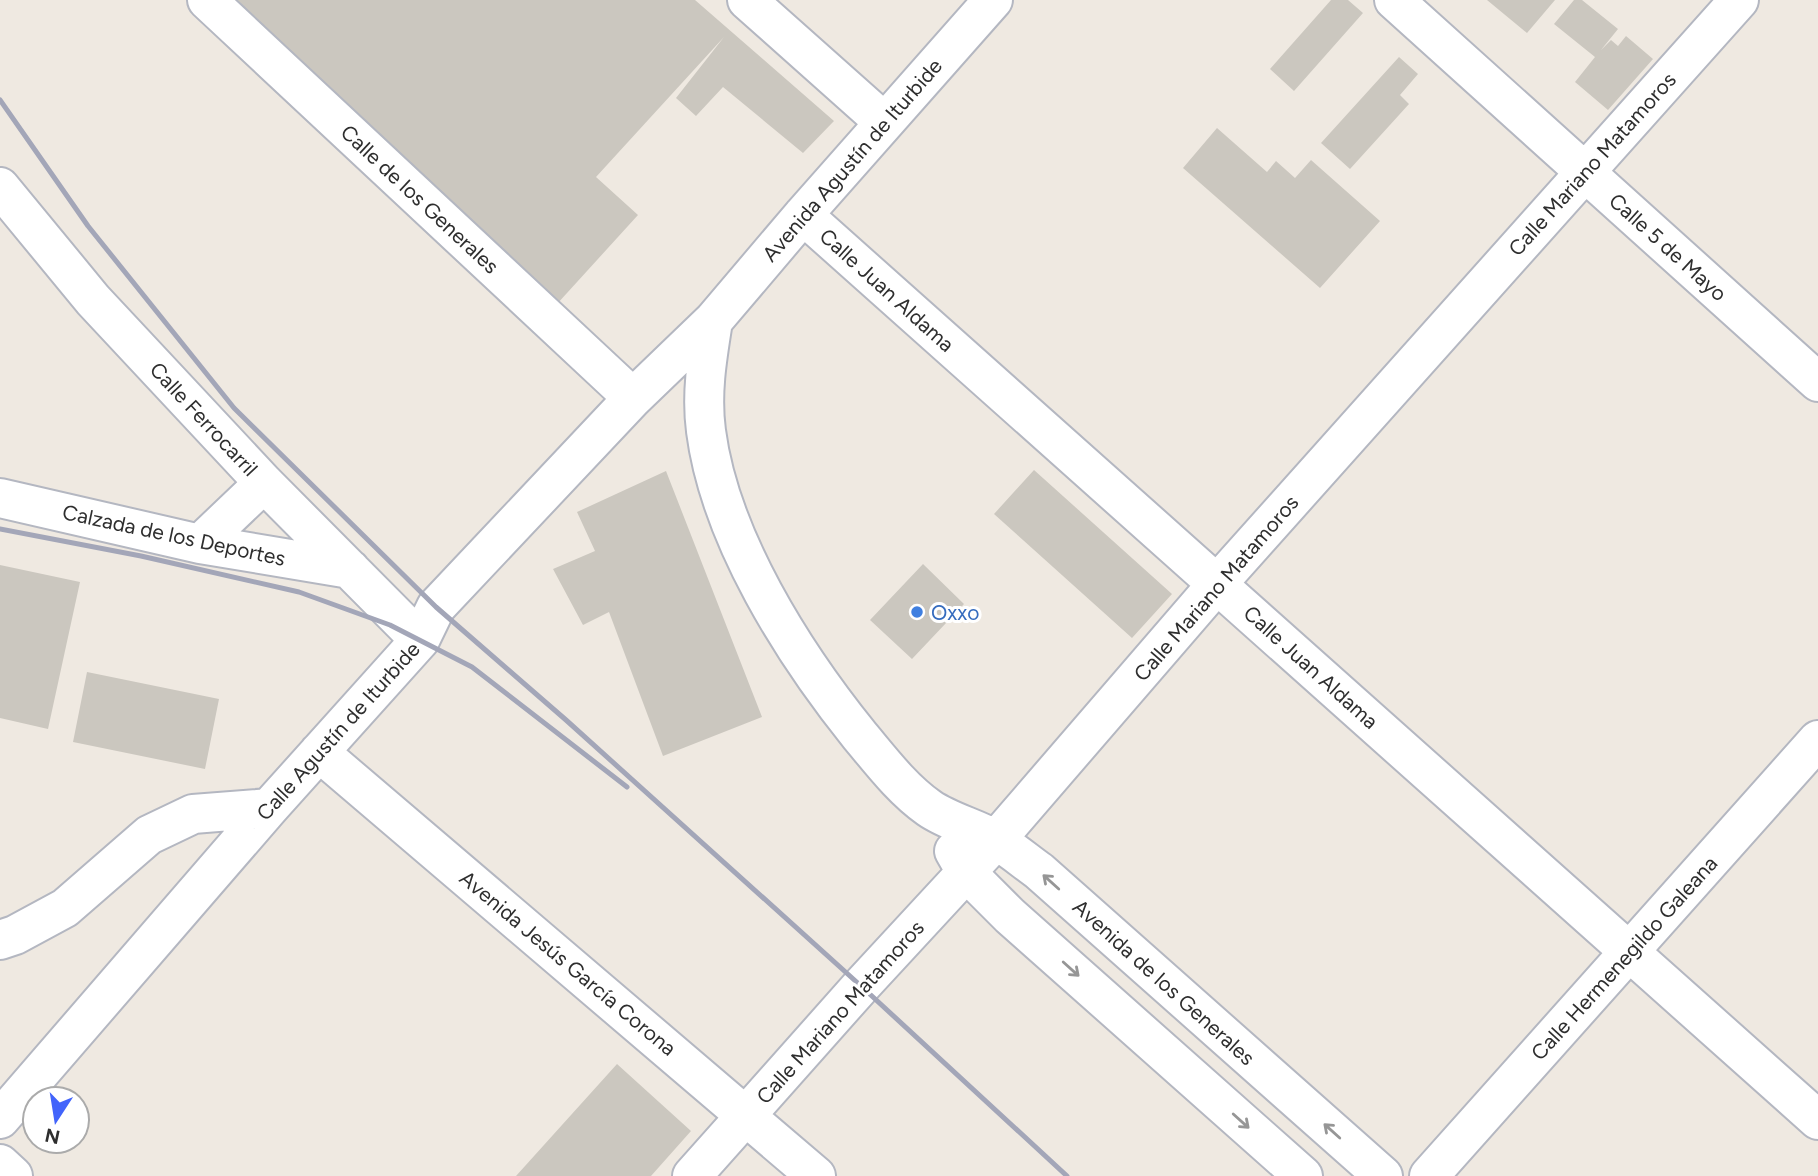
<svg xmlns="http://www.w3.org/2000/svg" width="1818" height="1176" viewBox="0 0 1818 1176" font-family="Figtree,sans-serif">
  <rect width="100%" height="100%" fill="#efe9e1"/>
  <path fill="#cbc7bf" d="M222,0h473l139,121 -31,32 -80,-66 -27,29 -20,-18 48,-61 -128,140 42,38 -81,89z
    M1331,0h17l15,13 -69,78 -24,-22z
    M1487,0h68l-28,33z
    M1574,0h8l36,29 -17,21 10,-10 7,6 8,-10 27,23 -45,51 -33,-28 20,-25 -41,-33z
    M1399,57l19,17 -18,21 9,9 -59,65 -29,-26z
    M1217,128l50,44 9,-11 19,17 16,-18 69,61 -60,67 -137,-120z
    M1034,470l138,124 -40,44 -138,-124z
    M666,471l96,246 -99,39 -54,-144 -26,13 -30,-56 42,-18 -18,-39z
    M923,564l41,40 -52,55 -42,-39z
    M0,565l80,17 -32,147 -48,-11z
    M87,672l132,27 -14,70 -132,-27z
    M617,1064l74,67 -40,45h-135z"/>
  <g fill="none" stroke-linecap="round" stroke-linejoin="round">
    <g stroke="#b4b7c1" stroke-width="42">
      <path id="minor" d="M207,0l426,398
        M747,0l137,122
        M1394,0l424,382
        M0,187l93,113 171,183 156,157
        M803,215l1015,905
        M713,321c-6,37 -12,73 -7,110 14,107 87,222 154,305 21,25 42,53 69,72 20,14 47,20 67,32 15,9 29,21 43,31l344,305
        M0,498l200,46 150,25
        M200,544l64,-61
        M319,752l497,424
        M954,851l12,21 44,44 293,260
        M0,940l15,-5 50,-27 84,-73 44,-21 76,-6
        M0,1119l269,-311 151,-168 16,-33 197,-209 80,-77 90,-106 190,-215
        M0,1164l13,12
        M692,1176l169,-190 135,-146 221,-256 522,-584
        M1429,1176l389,-436"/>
    </g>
    <use href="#minor" stroke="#fff" stroke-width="38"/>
    <path stroke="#a3a6b8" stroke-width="5" d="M0,100l88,126 146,182 202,199 130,113 295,266 206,190
      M0,529l141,27 158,36 91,33 82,42 155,120"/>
  </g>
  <defs><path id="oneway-shaft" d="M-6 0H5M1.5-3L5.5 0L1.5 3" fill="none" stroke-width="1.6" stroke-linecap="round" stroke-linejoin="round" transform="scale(1.75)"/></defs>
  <g stroke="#969696">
    <use href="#oneway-shaft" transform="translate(1051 882) rotate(-138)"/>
    <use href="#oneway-shaft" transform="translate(1071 969) rotate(42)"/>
    <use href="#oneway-shaft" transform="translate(1241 1121) rotate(42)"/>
    <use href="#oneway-shaft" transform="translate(1332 1131) rotate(-138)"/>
  </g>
  <circle fill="#3f7fe0" stroke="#fff" stroke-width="2.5" cx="917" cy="612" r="7"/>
  <g text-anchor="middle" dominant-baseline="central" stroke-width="6" stroke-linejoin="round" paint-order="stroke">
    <g font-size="21" fill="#2e2e2e" stroke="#fff">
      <text transform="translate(852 160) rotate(-49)">Avenida Agustín de Iturbide</text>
      <text transform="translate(1592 164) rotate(-48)">Calle Mariano Matamoros</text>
      <text transform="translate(420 199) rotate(43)">Calle de los Generales</text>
      <text transform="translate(1668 247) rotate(42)">Calle 5 de Mayo</text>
      <text transform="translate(887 290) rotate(42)">Calle Juan Aldama</text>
      <text transform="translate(204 419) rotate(47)">Calle Ferrocarril</text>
      <text transform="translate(174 535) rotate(12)">Calzada de los Deportes</text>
      <text transform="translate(1216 588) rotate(-49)">Calle Mariano Matamoros</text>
      <text transform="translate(1311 667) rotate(42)">Calle Juan Aldama</text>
      <text transform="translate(338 731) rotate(-48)">Calle Agustín de Iturbide</text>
      <text transform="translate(1624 958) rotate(-48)">Calle Hermenegildo Galeana</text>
      <text transform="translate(568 963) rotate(40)">Avenida Jesús García Corona</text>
      <text transform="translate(1164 982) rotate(42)">Avenida de los Generales</text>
      <text transform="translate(840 1012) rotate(-48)">Calle Mariano Matamoros</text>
    </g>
    <g font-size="21" fill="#366cbe" stroke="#fff" text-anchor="start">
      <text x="931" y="612">Oxxo</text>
    </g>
  </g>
  <g transform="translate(56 1120) rotate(192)"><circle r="33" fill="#ffffff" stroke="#ababab" stroke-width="2"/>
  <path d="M0-5L12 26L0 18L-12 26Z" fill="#4264fb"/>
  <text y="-10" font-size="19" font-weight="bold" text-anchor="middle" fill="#2e2e2e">N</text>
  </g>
</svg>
